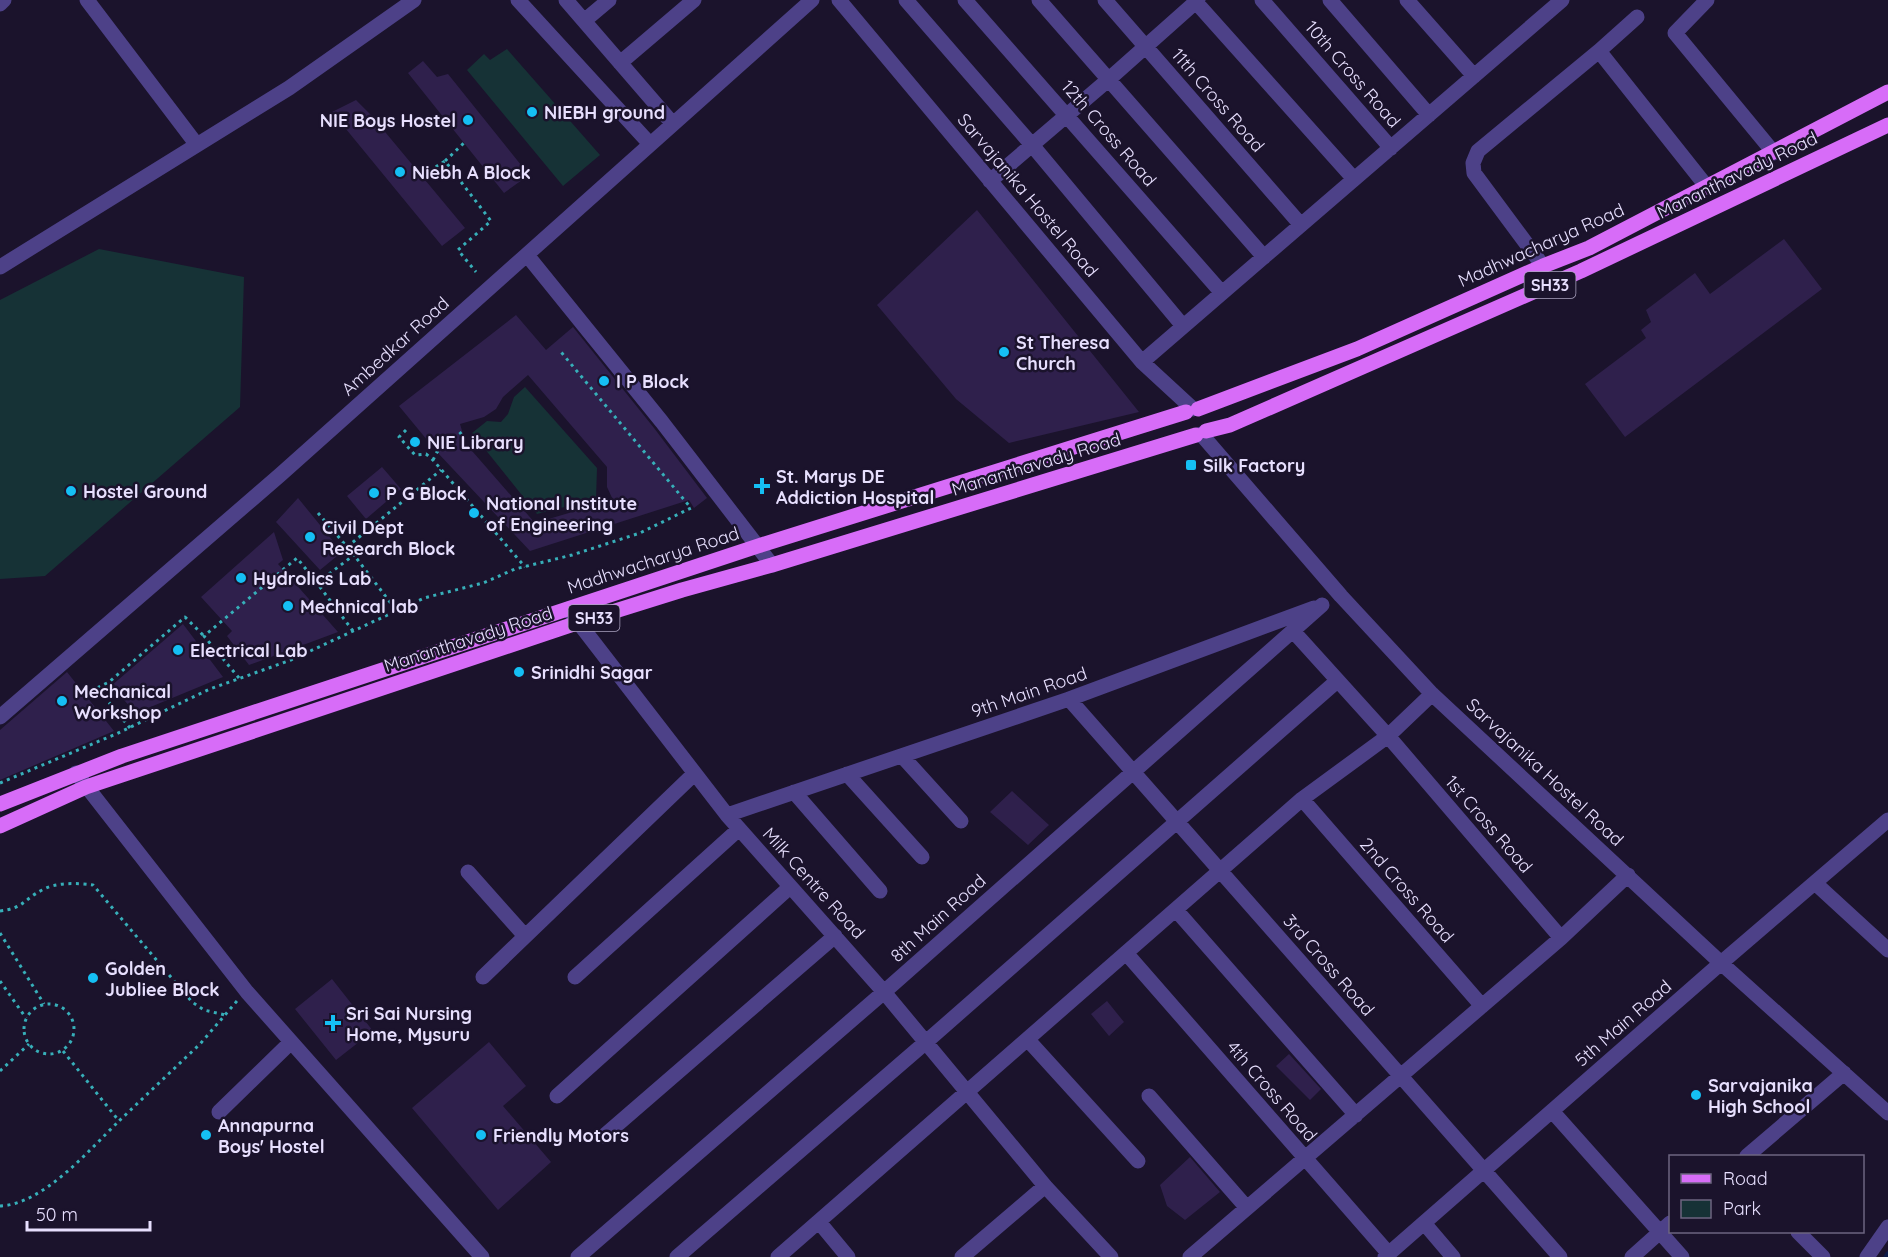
<svg xmlns="http://www.w3.org/2000/svg" width="1888" height="1257" viewBox="0 0 1888 1257" font-family="Quicksand,sans-serif">
  <rect width="100%" height="100%" fill="#1b132c"/>
  <path fill="#163236" d="M507,49l93,106 -37,31 -96,-116 17,-16 6,6z
    M99,249l145,28 -4,130 -195,169 -45,3v-279z
    M525,387l72,81 -1,31 -59,15 -65,-81 15,-12 14,1 7,-8 6,-17z"/>
  <g fill="none" stroke-linecap="round" stroke-linejoin="round">
    <path stroke="#0e1c4a" stroke-width="5" d="M1886,1257l2,-3"/>
  </g>
  <path fill="#2f204c" fill-rule="evenodd" d="M423,61l14,16 11,-3 81,101 -25,18 -96,-120z
    M356,100l15,15 94,113 -23,18 -110,-134z
    M977,210l162,202 -130,31 -53,-44 -79,-94z
    M1784,239l38,50 -197,148 -40,-53 61,-46 -5,-8 10,-8 -5,-12 49,-37 15,21z
    M516,315l30,35 27,-23 81,101 53,70 -13,10 -5,-8 -159,51 -93,-99 -38,-46zM528,375l79,92v20l6,13 -78,23 -69,-79 -6,-20 24,-7 12,-8 7,-12z
    M382,467l19,22 -35,30 -19,-23z
    M298,498l44,54 -22,18 -44,-48z
    M274,532l9,28 -5,4 60,68 -89,33 -22,-29 5,-5 -31,-34z
    M183,624l40,53 -87,36 -25,-27z
    M67,672l47,59 -114,49v-50z
    M1012,791l37,34 -21,20 -38,-33z
    M332,979l41,52 -37,29 -41,-51z
    M1107,1001l17,21 -15,14 -18,-22z
    M489,1042l37,44 -23,20 48,56 -53,48 -86,-102z
    M1289,1054l32,35 -11,11 -34,-34z
    M1190,1157l30,35 -35,28 -18,-14 -7,-21z"/>
  <g fill="none" stroke-linecap="round" stroke-linejoin="round">
    <path stroke="#37afb9" stroke-width="3" stroke-dasharray="3 4.5" stroke-linecap="butt" d="M445,161l19,-18
      M423,175l22,-14 46,60 -33,29 18,22
      M406,430l-7,7 16,18 11,-1 7,6 92,107
      M433,460l4,-8 25,-20
      M318,513l36,42 42,55
      M347,547l94,-77
      M353,631l-36,-48 37,-28
      M239,678l-35,-42 93,-78 20,25
      M130,728l-33,-40 12,-6 76,-65 19,19
      M0,783l116,-49 94,-45 81,-29 133,-62 59,-15 32,-14 57,-14 68,-22 51,-25 -130,-156
      M0,911c24,-3 23,-11 42,-21 14,-8 36,-7 51,-5l99,117 12,8 21,5
      M0,933l44,71
      M0,981l26,37
      M24 1029a25 25 0 1 1 50 0a25 25 0 1 1-50 0Z
      M63,1051l56,70 81,-77 37,-43
      M0,1071l29,-27
      M0,1206c44,-2 89,-56 119,-85"/>
    <path stroke="#4d4188" stroke-width="15" d="M87,0l110,145
      M518,0l132,144
      M566,0l107,124
      M839,0l303,362 51,47
      M906,0l126,145 151,181
      M965,0l257,293
      M1039,0l225,257
      M1105,0l196,225
      M1194,0l160,179
      M1262,0l129,148
      M1330,0l99,115
      M1407,0l67,76
      M1707,0l-32,33 99,120
      M0,4l4,-4
      M584,21l25,-21
      M1599,51l38,-34
      M620,63l74,-63
      M990,181l118,-101 90,-80
      M527,255l135,167 110,143
      M1543,266l-69,-93 -1,-10 5,-12 121,-100 108,136
      M0,267l289,-179 125,-88
      M1142,362l420,-362
      M1201,434l140,162 91,98 289,269 167,150
      M568,609l159,206 157,177 161,194 66,71
      M1293,631l95,105 173,202
      M1069,699l491,558
      M0,717l280,-242 532,-475
      M902,756l59,65
      M76,773l171,219 235,265
      M847,774l75,83
      M794,792l86,99
      M1302,799l180,207
      M727,815l342,-116 245,-91
      M468,872l57,64
      M1815,883l73,67
      M1176,910l180,205
      M1126,953l263,301
      M483,977l211,-203
      M575,977l164,-148
      M1028,1040l110,121
      M557,1096l233,-209
      M1149,1096l98,112
      M1552,1111l130,146
      M219,1112l72,-70
      M604,1136l231,-200
      M1747,1156l97,-83
      M819,1222l29,35
      M1424,1223l29,34
      M1798,1232l25,25
      M578,1257l306,-265 438,-387
      M677,1257l249,-215 411,-361
      M778,1257l524,-458 86,-63 44,-42
      M962,1257l83,-71
      M1190,1257l371,-319 67,-63
      M1385,1257l336,-294 167,-143
      M1632,1257l38,-34
      M1867,1257l21,-30"/>
    <path stroke="#d76cf8" stroke-width="15" d="M1198,409l159,-60 186,-83 46,-18 299,-156
      M1206,431l24,-6 351,-154 307,-146
      M0,804l122,-48 636,-210 428,-134
      M0,826l86,-39 491,-164 105,-33 90,-25 424,-130"/>
  </g>
  <g fill="#15bff4" stroke="#1b132c" stroke-width="2">
    <circle cx="532" cy="112" r="6"/>
    <circle cx="468" cy="120" r="6"/>
    <circle cx="400" cy="172" r="6"/>
    <circle cx="1004" cy="352" r="6"/>
    <circle cx="604" cy="381" r="6"/>
    <circle cx="415" cy="442" r="6"/>
    <rect x="1185" y="459" width="12" height="12" rx="3"/>
    <path d="M759 477h6v6h6v6h-6v6h-6v-6h-6v-6h6z"/>
    <circle cx="71" cy="491" r="6"/>
    <circle cx="374" cy="493" r="6"/>
    <circle cx="474" cy="513" r="6"/>
    <circle cx="310" cy="537" r="6"/>
    <circle cx="241" cy="578" r="6"/>
    <circle cx="288" cy="606" r="6"/>
    <circle cx="178" cy="650" r="6"/>
    <circle cx="519" cy="672" r="6"/>
    <circle cx="62" cy="701" r="6"/>
    <circle cx="93" cy="978" r="6"/>
    <path d="M330 1014h6v6h6v6h-6v6h-6v-6h-6v-6h6z"/>
    <circle cx="1696" cy="1095" r="6"/>
    <circle cx="206" cy="1135" r="6"/>
    <circle cx="481" cy="1135" r="6"/>
  </g>
  <g text-anchor="middle" dominant-baseline="central" stroke-width="5" stroke-linejoin="round" paint-order="stroke">
    <g fill="#1b132c" stroke="#aaa2bf" stroke-width="1.5">
      <rect x="1524.5" y="272" width="51" height="26" rx="4.5"/>
      <rect x="568.5" y="605" width="51" height="26" rx="4.5"/>
    </g>
    <g font-size="16" font-weight="bold" fill="#e7dffe">
      <text x="1550" y="285">SH33</text>
      <text x="594" y="618">SH33</text>
    </g>
    <g font-size="18" fill="#e7dffe" stroke="#1b132c">
      <text transform="translate(1353 74) rotate(49)">10th Cross Road</text>
      <text transform="translate(1218 100) rotate(49)">11th Cross Road</text>
      <text transform="translate(1109 133) rotate(49)">12th Cross Road</text>
      <text transform="translate(1737 175) rotate(-26)">Mananthavady Road</text>
      <text transform="translate(1028 195) rotate(50)">Sarvajanika Hostel Road</text>
      <text transform="translate(1541 245) rotate(-24)">Madhwacharya Road</text>
      <text transform="translate(395 346) rotate(-42)">Ambedkar Road</text>
      <text transform="translate(1036 464) rotate(-17)">Mananthavady Road</text>
      <text transform="translate(653 560) rotate(-18)">Madhwacharya Road</text>
      <text transform="translate(468 639) rotate(-18)">Mananthavady Road</text>
      <text transform="translate(1029 692) rotate(-19)">9th Main Road</text>
      <text transform="translate(1545 772) rotate(43)">Sarvajanika Hostel Road</text>
      <text transform="translate(1489 824) rotate(49)">1st Cross Road</text>
      <text transform="translate(814 883) rotate(48)">Milk Centre Road</text>
      <text transform="translate(1407 890) rotate(49)">2nd Cross Road</text>
      <text transform="translate(938 918) rotate(-42)">8th Main Road</text>
      <text transform="translate(1329 965) rotate(49)">3rd Cross Road</text>
      <text transform="translate(1623 1023) rotate(-41)">5th Main Road</text>
      <text transform="translate(1272 1091) rotate(49)">4th Cross Road</text>
    </g>
    <g font-size="18" font-weight="bold" fill="#e7dffe" stroke="#1b132c" text-anchor="start">
      <text x="544" y="112">NIEBH ground</text>
      <text x="456" y="120" text-anchor="end">NIE Boys Hostel</text>
      <text x="412" y="172">Niebh A Block</text>
      <text x="1016" y="342">St Theresa<tspan x="1016" dy="21">Church</tspan></text>
      <text x="616" y="381">I P Block</text>
      <text x="427" y="442">NIE Library</text>
      <text x="1203" y="465">Silk Factory</text>
      <text x="776" y="476">St. Marys DE<tspan x="776" dy="21">Addiction Hospital</tspan></text>
      <text x="83" y="491">Hostel Ground</text>
      <text x="386" y="493">P G Block</text>
      <text x="486" y="503">National Institute<tspan x="486" dy="21">of Engineering</tspan></text>
      <text x="322" y="527">Civil Dept<tspan x="322" dy="21">Research Block</tspan></text>
      <text x="253" y="578">Hydrolics Lab</text>
      <text x="300" y="606">Mechnical lab</text>
      <text x="190" y="650">Electrical Lab</text>
      <text x="531" y="672">Srinidhi Sagar</text>
      <text x="74" y="691">Mechanical<tspan x="74" dy="21">Workshop</tspan></text>
      <text x="105" y="968">Golden<tspan x="105" dy="21">Jubliee Block</tspan></text>
      <text x="346" y="1013">Sri Sai Nursing<tspan x="346" dy="21">Home, Mysuru</tspan></text>
      <text x="1708" y="1085">Sarvajanika<tspan x="1708" dy="21">High School</tspan></text>
      <text x="218" y="1125">Annapurna<tspan x="218" dy="21">Boys' Hostel</tspan></text>
      <text x="493" y="1135">Friendly Motors</text>
    </g>
  </g>
  <rect x="1669" y="1155" width="195" height="78" fill="#1b132c" stroke="#6d6580" stroke-width="1.5"/>
  <rect x="1681" y="1174" width="30" height="9" fill="#d76cf8" stroke="#6d6580" stroke-width="1.5"/>
  <text x="1723" y="1185" font-size="18" fill="#e7dffe">Road</text>
  <rect x="1681" y="1200" width="30" height="18" fill="#163236" stroke="#6d6580" stroke-width="1.5"/>
  <text x="1723" y="1215" font-size="18" fill="#e7dffe">Park</text>
  <path d="M27 1221v9h123v-9" fill="none" stroke="#e7dffe" stroke-width="3"/>
  <text x="36" y="1221" font-size="18" fill="#e7dffe" stroke="#1b132c" stroke-width="4.5" paint-order="stroke">50 m</text>
</svg>
